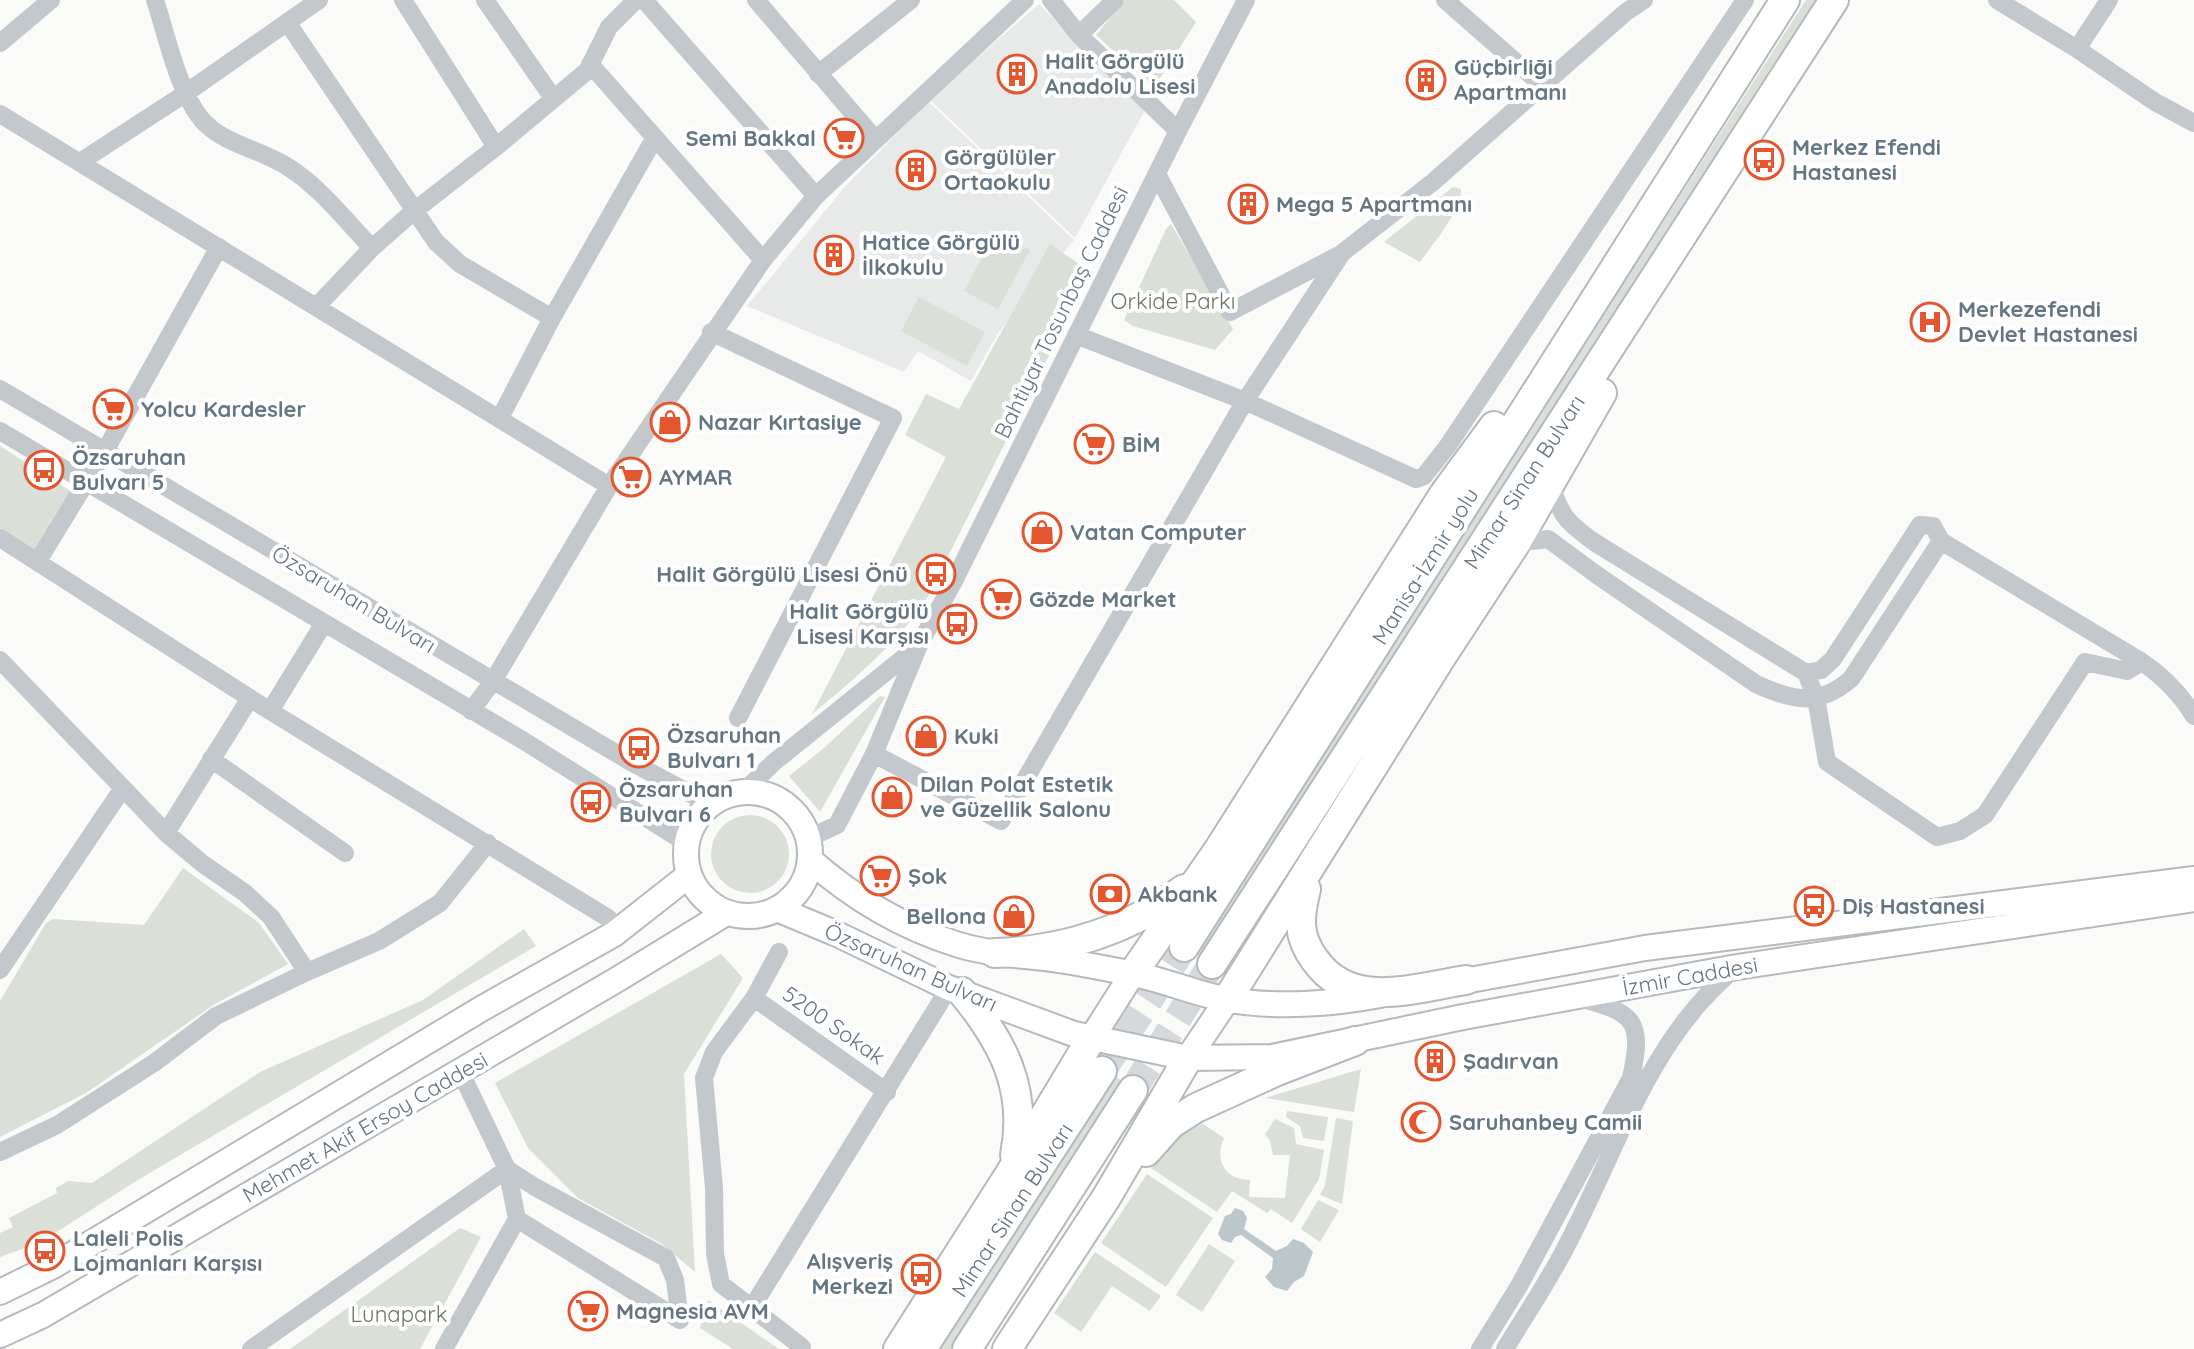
<svg xmlns="http://www.w3.org/2000/svg" width="2194" height="1349" viewBox="0 0 2194 1349" font-family="Quicksand,sans-serif">
  <rect width="100%" height="100%" fill="#fafaf8"/>
  <path fill="#e8e9e9" d="M1039,4l106,106 -70,128 -146,-139z
    M928,101l146,139 -76,93 -27,48 -53,-30 -14,21 -157,-66 98,-119z"/>
  <path fill="#dadfd7" d="M1125,0h49l22,22 -42,66 -58,-53z
    M1806,0h13l-616,959 -10,-6z
    M1453,187l8,2c1,21 -29,56 -41,73l-36,-20z
    M1171,224l62,105 -18,21 -82,-24 -9,-6 42,-91z
    M996,232l34,18 -32,59 -34,-18z
    M1050,244l41,28 -168,334c-32,41 -70,75 -111,108l134,-257 -41,-22 21,-41 33,15z
    M919,297l66,35 -18,34 -66,-35z
    M0,446l72,46 -37,60 -35,-24z
    M880,696l5,1 -65,115 -31,-36 35,-28z
    M711 854a39 39 0 1 1 78 0a39 39 0 1 1-78 0Z
    M183,868l76,55 29,41 -73,40 -129,89 -86,44v-136l46,-78 7,-4 91,6z
    M524,929l12,17 -395,232 -100,64 -41,15v-24l13,-6 -4,-9 48,-25 -1,-5 12,-7 24,2 168,-111 163,-72z
    M721,954l22,24 -59,96 11,198 -33,-28 -84,-46 -50,-50 -33,-65z
    M1361,1069l-7,43 -89,-14z
    M1114,1076l9,5 -169,268h-14z
    M1287,1111l41,6 -4,24 -21,-3 -3,-12 -14,-9z
    M1336,1118l17,3 -11,83 -22,-9 5,-10z
    M1275,1119l19,9 2,16 28,6 -5,29 -27,44 -21,-14 -4,4 -35,-22 -15,21 -66,-44 30,-34 22,-10 21,14c-10,22 1,42 26,42l-1,17 36,1 5,-43h-17l-3,-14 -5,-7z
    M1147,1174l66,44 -47,69 -65,-44z
    M1318,1200l21,10 -19,32 -19,-13z
    M460,1228l21,9 -61,112h-130z
    M1209,1244l26,17 -33,51 -26,-17z
    M1095,1252l66,44 -11,15 -38,-25 -31,46 -27,-19z
    M708,1300l71,49h-46l-33,-21z"/>
  <path fill="#bbc7cb" d="M1235,1208l8,3 4,7 -3,11 32,22 11,-5 6,-7 11,4 9,9 -9,24 -10,6 -7,9 -13,-4 -9,-10 7,-8 1,-11 -32,-23 -6,2 -4,6 -9,-3 -4,-6 7,-18 6,-2z"/>
  <g fill="none" stroke-linecap="round" stroke-linejoin="round">
    <path stroke="#d5d9db" stroke-width="28" stroke-dasharray="28 14" stroke-linecap="butt" d="M1102,1071l82,-124
      M1133,1090l79,-126"/>
    <g stroke="#b5babe" stroke-width="28">
      <path id="major" d="M686 854a62 62 0 1 1 124 0a62 62 0 1 1-124 0Z
        M810,860c42,37 92,67 146,84 31,10 64,11 96,15 26,4 52,9 77,14 34,6 66,21 100,27 48,8 104,4 151,-5
        M777,909l60,25 112,54 125,46 114,24 84,-1 191,-40 274,-50 457,-68
        M1448,984l197,-36 549,-69
        M1091,1039l42,-66
        M1188,1058l39,-58
        M0,1292l53,-26 428,-257 133,-75 75,-59
        M0,1335l43,-20 575,-336 108,-66"/>
    </g>
    <g stroke="#b4b9bd" stroke-width="32">
      <path id="highway" d="M1306,889c-7,28 -9,47 9,71 36,51 98,28 151,20
        M1184,947l601,-947
        M995,953c68,-2 134,-23 189,-64
        M1212,964l622,-964
        M1133,973l86,-124 225,-355 50,-68
        M962,992c41,50 66,97 53,163
        M1227,1000l215,-344 74,-113 86,-150
        M1146,1152l25,-28 25,-16 81,-37 78,-30
        M898,1349l111,-174 82,-136
        M922,1349l180,-278
        M967,1349l166,-259
        M1007,1349l99,-151 82,-140"/>
    </g>
    <path stroke="#c3c8cc" stroke-width="18" d="M155,0c12,36 23,91 47,120 22,25 59,29 86,47 32,20 58,54 84,81
      M403,0l93,147
      M485,0l68,98
      M644,0l172,196
      M756,0l120,140
      M1051,0l28,35 99,96
      M1445,0l97,85
      M1997,0l80,49 78,53 39,21
      M287,22l149,220 24,22 92,54
      M1079,35l36,-35
      M0,43l51,-43
      M2077,49l32,-49
      M590,64l173,196
      M818,74l93,-74
      M0,114l609,372
      M80,162l106,-69 133,-93
      M1157,174l73,138 111,-58
      M317,306l55,-58 42,-37 82,-64 91,-76 22,-44 27,-27
      M711,332l182,86 -155,300
      M1076,335l169,66 171,78 8,-3 23,-29 298,-447
      M0,389l631,373 79,42
      M500,418l52,-100 102,-179
      M0,431l524,310 162,102
      M1551,486c11,32 16,36 43,56l212,131 15,-3 12,-11 87,-134 13,1 8,15 201,121 -15,9 -42,-9 -100,153 -25,16 -23,6 -110,-75 -11,-64 -10,-25
      M0,538l270,173 338,207
      M1516,543l32,-4 49,36 159,109c37,17 62,23 95,-5l90,-138
      M38,561l67,-110 114,-204
      M0,660l123,128 -123,182
      M2142,662c22,15 38,31 52,54
      M270,711l54,-88
      M471,711l22,-30 116,-195 154,-226 53,-64 209,-196
      M874,754l127,67 244,-420 97,-148 91,-71 193,-170 18,-12
      M211,759l134,94
      M123,788l43,45 37,31 42,29 26,24 36,55
      M744,791l29,-28 144,-116
      M166,833l84,-135
      M809,838l28,-13 37,-71 45,-109 34,-62 225,-452 68,-131
      M779,952l-25,46 -40,54 -10,26 10,110 1,66 6,30 81,63
      M754,998l133,94
      M0,1152l57,-27 97,-62 62,-47 91,-44 72,-31 61,-38 48,-60
      M517,1219l163,101
      M751,1309l198,-321
      M251,1349l256,-180 28,18 131,71 9,22 5,40
      M444,1349l73,-130 -10,-50 -47,-98
      M1480,1349l39,-63 112,-208c13,-58 3,-66 -53,-80
      M1505,1349c21,-35 45,-70 63,-106 49,-94 83,-207 168,-275"/>
    <use href="#major" stroke="#fff" stroke-width="24"/>
    <use href="#highway" stroke="#fff" stroke-width="28"/>
  </g>
  <defs>
    <g id="building-ring" transform="scale(2)"><circle r="9.5" fill="#fff" stroke="#e4572e" stroke-width="1.5"/><path d="M-4-6H4V6H1V3H-1V6H-4ZM-2.5-4.3h1.7v1.8h-1.7ZM.8-4.3h1.7v1.8H.8ZM-2.5-1h1.7V.8h-1.7ZM.8-1h1.7V.8H.8Z" fill="#e4572e"/></g>
    <g id="supermarket-ring" transform="scale(2)"><circle r="9.5" fill="#fff" stroke="#e4572e" stroke-width="1.5"/><path d="M-6-5.5h2.5l.6 2H6L4.5 2H-2.5L-4.4-4H-6ZM-1.5 3.2a1.3 1.3 0 1 0 .1 0ZM3 3.2a1.3 1.3 0 1 0 .1 0Z" fill="#e4572e"/></g>
    <g id="bus-ring" transform="scale(2)"><circle r="9.5" fill="#fff" stroke="#e4572e" stroke-width="1.5"/><path d="M-5-6H5V4H4V6H2V4H-2V6H-4V4H-5ZM-3.5-4V0h7V-4ZM-3.5 1.2v1.5H-2V1.2ZM2 1.2v1.5H3.5V1.2Z" fill="#e4572e"/></g>
    <g id="hospital-ring" transform="scale(2)"><circle r="9.5" fill="#fff" stroke="#e4572e" stroke-width="1.5"/><path d="M-5-5h3v3.5h4V-5h3V5h-3V1.5h-4V5h-3Z" fill="#e4572e"/></g>
    <g id="shop-ring" transform="scale(2)"><circle r="9.5" fill="#fff" stroke="#e4572e" stroke-width="1.5"/><path d="M-5-2.5h2.3a2.7 3.5 0 0 1 5.4 0H5L5.5 6h-11ZM-1.5-2.5h3a1.5 2.3 0 0 0-3 0Z" fill="#e4572e"/></g>
    <g id="bank-ring" transform="scale(2)"><circle r="9.5" fill="#fff" stroke="#e4572e" stroke-width="1.5"/><path d="M-6-4H6V4H-6ZM0-2.3a2.3 2.3 0 1 0 0 4.6a2.3 2.3 0 1 0 0-4.6Z" fill="#e4572e"/></g>
    <g id="mosque-ring" transform="scale(2)"><circle r="9.5" fill="#fff" stroke="#e4572e" stroke-width="1.5"/><path d="M3.5-4.9A6 6 0 1 0 3.5 4.9A5 5 0 1 1 3.5-4.9Z" fill="#e4572e"/></g>
  </defs>
  <g fill-rule="evenodd">
    <use href="#building-ring" x="1017" y="74"/>
    <use href="#building-ring" x="1426" y="80"/>
    <use href="#supermarket-ring" x="844" y="138"/>
    <use href="#bus-ring" x="1764" y="160"/>
    <use href="#building-ring" x="916" y="170"/>
    <use href="#building-ring" x="1248" y="204"/>
    <use href="#building-ring" x="834" y="255"/>
    <use href="#hospital-ring" x="1930" y="322"/>
    <use href="#supermarket-ring" x="113" y="409"/>
    <use href="#shop-ring" x="670" y="422"/>
    <use href="#supermarket-ring" x="1094" y="444"/>
    <use href="#bus-ring" x="44" y="470"/>
    <use href="#supermarket-ring" x="631" y="477"/>
    <use href="#shop-ring" x="1042" y="532"/>
    <use href="#bus-ring" x="936" y="574"/>
    <use href="#supermarket-ring" x="1001" y="599"/>
    <use href="#bus-ring" x="957" y="624"/>
    <use href="#shop-ring" x="926" y="736"/>
    <use href="#bus-ring" x="639" y="748"/>
    <use href="#shop-ring" x="892" y="797"/>
    <use href="#bus-ring" x="591" y="802"/>
    <use href="#supermarket-ring" x="880" y="876"/>
    <use href="#bank-ring" x="1110" y="894"/>
    <use href="#bus-ring" x="1814" y="906"/>
    <use href="#shop-ring" x="1014" y="916"/>
    <use href="#building-ring" x="1435" y="1061"/>
    <use href="#mosque-ring" x="1421" y="1122"/>
    <use href="#bus-ring" x="45" y="1251"/>
    <use href="#bus-ring" x="921" y="1274"/>
    <use href="#supermarket-ring" x="588" y="1311"/>
  </g>
  <g text-anchor="middle" dominant-baseline="central" stroke-width="8" stroke-linejoin="round" paint-order="stroke">
    <g font-size="22" font-weight="bold" fill="#657683" stroke="#fff" text-anchor="start">
      <text x="1045" y="61">Halit Görgülü<tspan x="1045" dy="25">Anadolu Lisesi</tspan></text>
      <text x="1454" y="67">Güçbirliği<tspan x="1454" dy="25">Apartmanı</tspan></text>
      <text x="816" y="138" text-anchor="end">Semi Bakkal</text>
      <text x="1792" y="147">Merkez Efendi<tspan x="1792" dy="25">Hastanesi</tspan></text>
      <text x="944" y="157">Görgülüler<tspan x="944" dy="25">Ortaokulu</tspan></text>
      <text x="1276" y="204">Mega 5 Apartmanı</text>
      <text x="862" y="242">Hatice Görgülü<tspan x="862" dy="25">İlkokulu</tspan></text>
      <text x="1958" y="309">Merkezefendi<tspan x="1958" dy="25">Devlet Hastanesi</tspan></text>
      <text x="141" y="409">Yolcu Kardesler</text>
      <text x="698" y="422">Nazar Kırtasiye</text>
      <text x="1122" y="444">BİM</text>
      <text x="72" y="457">Özsaruhan<tspan x="72" dy="25">Bulvarı 5</tspan></text>
      <text x="659" y="477">AYMAR</text>
      <text x="1070" y="532">Vatan Computer</text>
      <text x="908" y="574" text-anchor="end">Halit Görgülü Lisesi Önü</text>
      <text x="1029" y="599">Gözde Market</text>
      <text x="929" y="611" text-anchor="end">Halit Görgülü<tspan x="929" dy="25">Lisesi Karşısı</tspan></text>
      <text x="667" y="735">Özsaruhan<tspan x="667" dy="25">Bulvarı 1</tspan></text>
      <text x="954" y="736">Kuki</text>
      <text x="920" y="784">Dilan Polat Estetik<tspan x="920" dy="25">ve Güzellik Salonu</tspan></text>
      <text x="619" y="789">Özsaruhan<tspan x="619" dy="25">Bulvarı 6</tspan></text>
      <text x="908" y="876">Şok</text>
      <text x="1138" y="894">Akbank</text>
      <text x="1842" y="906">Diş Hastanesi</text>
      <text x="986" y="916" text-anchor="end">Bellona</text>
      <text x="1463" y="1061">Şadırvan</text>
      <text x="1449" y="1122">Saruhanbey Camii</text>
      <text x="73" y="1238">Laleli Polis<tspan x="73" dy="25">Lojmanları Karşısı</tspan></text>
      <text x="893" y="1261" text-anchor="end">Alışveriş<tspan x="893" dy="25">Merkezi</tspan></text>
      <text x="616" y="1311">Magnesia AVM</text>
    </g>
    <g font-size="22" fill="#687a64" stroke="#fff">
      <text x="1173" y="301">Orkide Parkı</text>
      <text x="399" y="1314">Lunapark</text>
    </g>
    <g font-size="22" fill="#657683" stroke="#fff">
      <text transform="translate(1061 312) rotate(-64)">Bahtiyar Tosunbaş Caddesi</text>
      <text transform="translate(1524 482) rotate(-57)">Mimar Sinan Bulvarı</text>
      <text transform="translate(1425 566) rotate(-58)">Manisa-İzmir yolu</text>
      <text transform="translate(354 599) rotate(31)">Özsaruhan Bulvarı</text>
      <text transform="translate(911 967) rotate(24)">Özsaruhan Bulvarı</text>
      <text transform="translate(1690 976) rotate(-10)">İzmir Caddesi</text>
      <text transform="translate(834 1025) rotate(35)">5200 Sokak</text>
      <text transform="translate(365 1127) rotate(-30)">Mehmet Akif Ersoy Caddesi</text>
      <text transform="translate(1012 1210) rotate(-57)">Mimar Sinan Bulvarı</text>
    </g>
  </g>
</svg>
